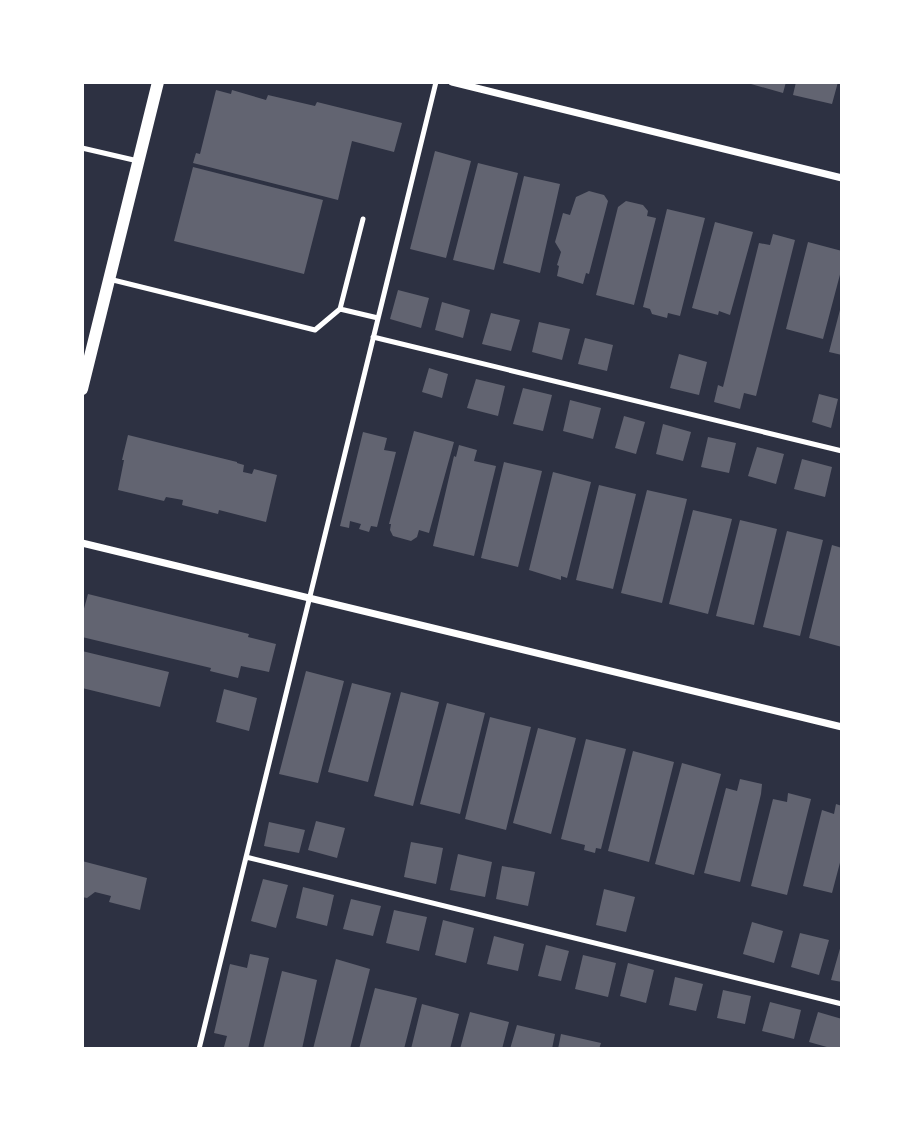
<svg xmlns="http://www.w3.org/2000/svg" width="924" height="1131" viewBox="0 0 924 1131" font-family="'Exo 2',sans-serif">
  <rect width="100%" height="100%" fill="#2d3142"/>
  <path fill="#626471" d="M744,82h42l-3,11z
    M796,82h42l-6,22 -39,-9z
    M216,90l15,4 1,-4 34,10 2,-5 47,11 2,-4 85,21 -8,29 -42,-11 -14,59 -145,-37 3,-10 4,1z
    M435,151l36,10 -25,97 -36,-9z
    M478,163l40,10 -24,97 -41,-10z
    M193,167l130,33 -19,74 -130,-33z
    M524,176l36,8 -20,89 -37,-10z
    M589,191l15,4 4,6 -19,73 -3,-1 -3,11 -26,-8 2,-10 -2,-1 4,-13 -6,-10 8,-29 7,2 6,-18z
    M626,201l17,4 5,6 -1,5 9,2 -22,87 -38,-10 22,-88z
    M667,209l38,9 -25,98 -12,-3 -1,5 -15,-4 -2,-5 -7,-2z
    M715,222l38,10 -23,83 -11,-4 -1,4 -26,-7z
    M773,234l22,6 -39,156 -12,-3 -4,16 -26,-7 4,-17 5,2 36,-144 11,2z
    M808,242l34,9v16l-19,72 -37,-10z
    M398,290l31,8 -8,30 -31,-9z
    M442,302l28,8 -7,28 -28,-8z
    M841,306h1v49l-13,-3z
    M491,313l29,7 -9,31 -29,-7z
    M539,322l31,7 -8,31 -30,-8z
    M585,338l28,7 -6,26 -29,-7z
    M679,354l28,8 -8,33 -29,-7z
    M429,368l19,6 -6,24 -20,-6z
    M476,379l29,7 -7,30 -31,-8z
    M523,388l29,7 -9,36 -30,-7z
    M819,394l19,5 -7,29 -19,-6z
    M570,400l31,8 -8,31 -30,-8z
    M624,416l21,6 -9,32 -21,-6z
    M663,424l28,8 -8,29 -27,-7z
    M414,431l40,11 -25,91 -10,-3 -2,7 -6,4 -18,-5 -3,-6 1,-6h-2z
    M363,432l24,6 -3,12 12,2 -19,75 -6,-1 -2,6 -10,-3 2,-5 -11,-3 -1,7 -9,-2z
    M128,435l109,27v1l7,2 -1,7 9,2 2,-5 23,6 -11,47 -47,-12 -1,4 -36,-9 1,-5 -17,-3 -2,4 -46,-11 6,-30h-2z
    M708,437l28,6 -7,30 -28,-6z
    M459,445l18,5 -3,11 22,5 -22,90 -41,-10 21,-90 2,1z
    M757,447l27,7 -8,30 -28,-8z
    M802,459l30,8 -7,30 -31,-8z
    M504,462l38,9 -24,96 -37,-9z
    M553,472l38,10 -24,96 -6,-2v4l-32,-10z
    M599,485l37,9 -23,95 -37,-9z
    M647,490l40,9 -25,104 -41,-10z
    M693,510l39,9 -24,95 -39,-10z
    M740,520l37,9 -23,96 -38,-9z
    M787,531l36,9 -23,96 -37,-9z
    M832,545l10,3v99l-33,-9z
    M88,594l161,40 -1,3 28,7 -7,28 -28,-6 -3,12 -28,-7 1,-3 -129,-31v-21z
    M82,651l87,21 -9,35 -78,-19z
    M306,671l38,10 -26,102 -39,-9z
    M352,683l39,10 -23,89 -40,-10z
    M224,689l33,9 -8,33 -33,-9z
    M401,692l38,10 -26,104 -39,-10z
    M447,703l38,10 -25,101 -40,-10z
    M490,717l41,10 -25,103 -41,-11z
    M538,728l38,10 -25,96 -38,-11z
    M586,739l40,10 -25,100 -5,-1 -1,5 -11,-3 1,-5 -24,-6z
    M633,751l41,11 -25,100 -41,-11z
    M682,763l39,11 -27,101 -39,-11z
    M740,779l22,5 -1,10 -21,88 -36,-9 22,-85 11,3z
    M788,793l23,6 -24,96 -36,-9 22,-87 14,3z
    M836,804l6,2v49l-10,38 -29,-7 19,-76 12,4z
    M316,821l29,7 -8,30 -29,-8z
    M269,822l36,8 -6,23 -35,-7z
    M411,842l32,6 -7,36 -32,-7z
    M458,854l34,8 -7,35 -35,-7z
    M82,861l65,17 -7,32 -31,-8 2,-6 -16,-4 -8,6 -5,-1z
    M502,866l33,6 -7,34 -32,-7z
    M263,879l25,6 -12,43 -25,-7z
    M303,887l31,8 -7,31 -31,-8z
    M604,889l31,8 -9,35 -30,-7z
    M351,899l30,7 -8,30 -30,-7z
    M394,910l33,7 -8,34 -33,-8z
    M443,920l31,8 -8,35 -31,-8z
    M752,922l31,9 -9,32 -31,-9z
    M800,933l29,7 -10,35 -28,-8z
    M494,936l30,8 -6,27 -31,-7z
    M546,945l23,6 -8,30 -23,-5z
    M841,945h1v37l-11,-2z
    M250,954l19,4 -21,91h-22l-2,-2 3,-11 -13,-3 16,-69 17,4z
    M583,955l33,8 -8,34 -33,-8z
    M336,959l34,10 -20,80h-37z
    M628,963l26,7 -8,33 -26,-7z
    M282,971l35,9 -15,69h-39z
    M675,977l28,7 -7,27 -27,-6z
    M375,988l42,10 -13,51h-45z
    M723,990l28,6 -6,28 -28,-6z
    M770,1002l31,8 -7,29 -32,-8z
    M422,1004l37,10 -9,35h-39z
    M470,1012l39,10 -7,27h-42z
    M818,1012l24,7v30h-8l-25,-7z
    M517,1025l38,9 -3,15h-42z
    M561,1034l40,9 -2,6h-41z"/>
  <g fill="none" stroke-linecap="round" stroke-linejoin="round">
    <path stroke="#fff" stroke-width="5" d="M82,148l56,13
      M109,279l206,51 25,-21 23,-90
      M340,309l38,9
      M373,337l469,114
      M246,857l596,147
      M199,1049l237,-967"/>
    <path stroke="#fff" stroke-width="7" d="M452,82l390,96
      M82,543l760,184"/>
    <path stroke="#fff" stroke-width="12" d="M82,389l76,-307"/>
  </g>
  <rect width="924" height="1131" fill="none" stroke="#ffffff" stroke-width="168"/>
</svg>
